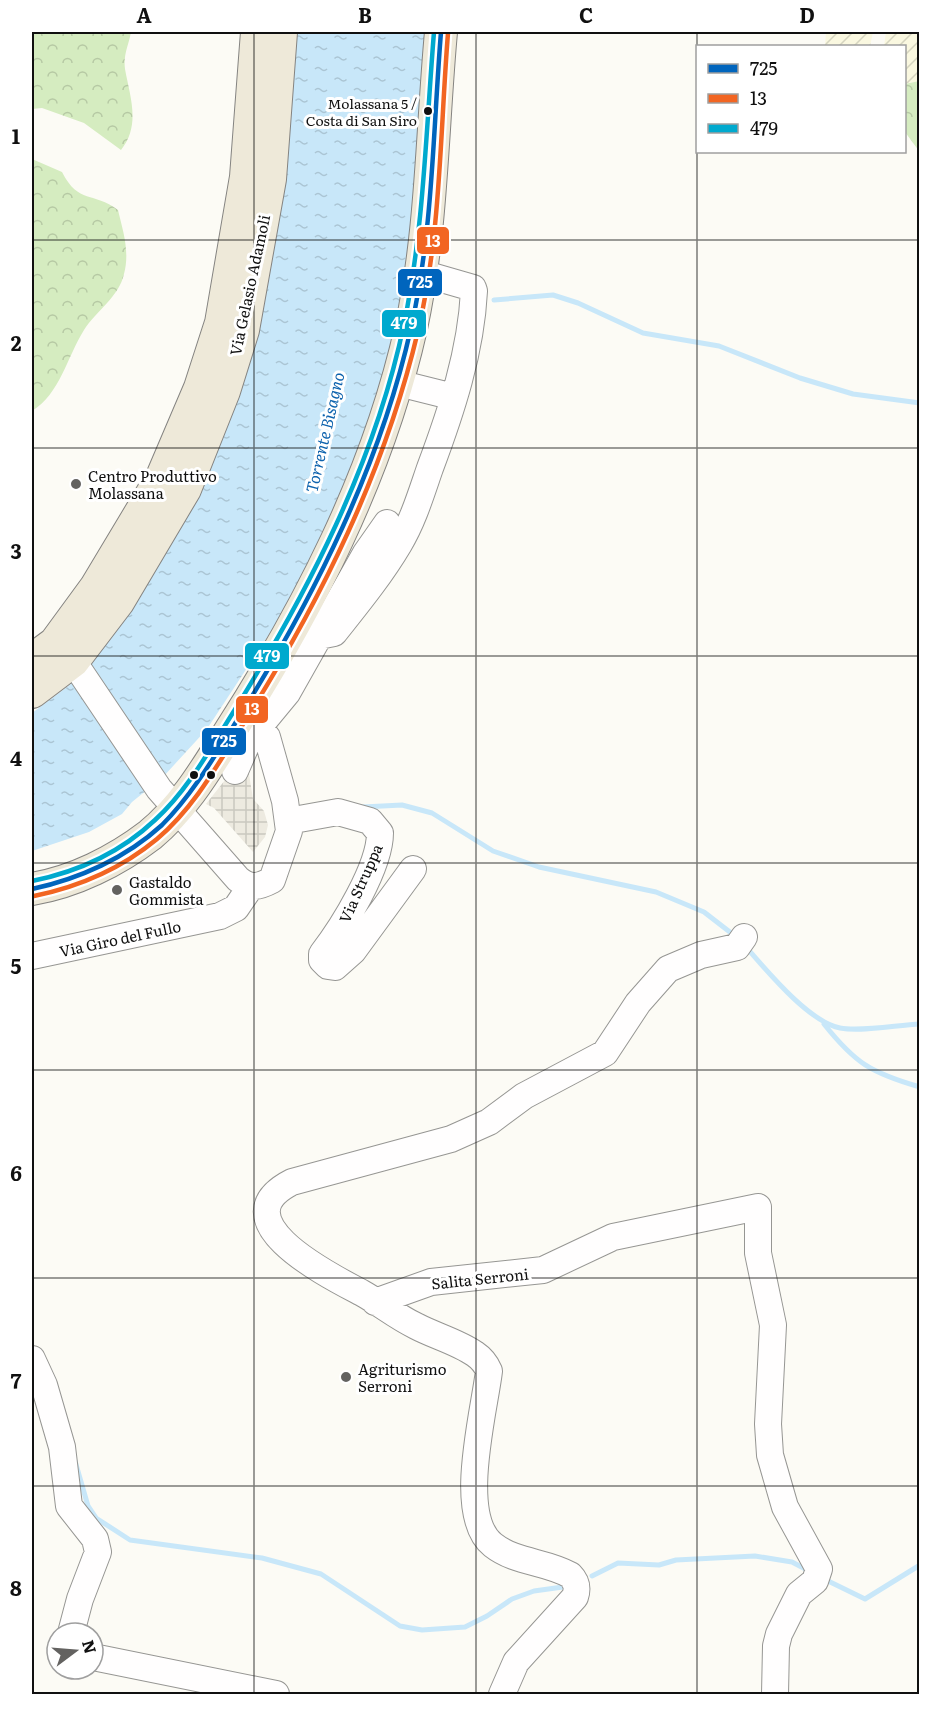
<svg xmlns="http://www.w3.org/2000/svg" width="951" height="1726" viewBox="0 0 951 1726" font-family="Literata,serif">
  <defs>
    <pattern id="farmland-furrows" width="10" height="10" patternUnits="userSpaceOnUse" patternTransform="scale(1.5)"><rect width="10" height="10" fill="#faf8e0"/><path d="M-1 1l2-2M0 10L10 0M9 11l2-2" fill="none" stroke="#d5d4bf"/></pattern>
    <pattern id="forest-crowns" width="20" height="18" patternUnits="userSpaceOnUse" patternTransform="scale(1.5)"><rect width="20" height="18" fill="#d5ecc0"/><path d="M2 6a3 3 0 1 1 6 0M12 15a3 3 0 1 1 6 0" fill="none" stroke="#b6c9a4"/></pattern>
    <pattern id="plaza-grid" width="8" height="8" patternUnits="userSpaceOnUse" patternTransform="scale(1.5)"><rect width="8" height="8" fill="#edeae0"/><path d="M0 4h8M4 0v8" fill="none" stroke="#cac8bf"/></pattern>
    <pattern id="water-ripples" width="26" height="14" patternUnits="userSpaceOnUse" patternTransform="scale(1.5)"><rect width="26" height="14" fill="#c8e7f9"/><path d="M2 4q2-2 4 0t4 0M15 11q2-2 4 0t4 0" fill="none" stroke="#abc5d4"/></pattern>
  </defs>
  <rect width="100%" height="100%" fill="#fcfbf5"/>
  <path fill="url(#farmland-furrows)" d="M826,32h47l-3,14h-45z
    M886,32h33v49l-14,3 -1,-38h-20z"/>
  <path fill="url(#forest-crowns)" d="M32,32h99c-2,12 -8,23 -6,37 5,28 16,56 -4,81l-37,-27 -42,-15 -10,1z
    M919,81h1l-1,70 -14,-19v-48z
    M32,159l30,13c17,33 31,19 56,38 5,21 12,42 6,64 -5,23 -28,37 -40,56 -17,27 -24,64 -52,81z"/>
  <path fill="url(#plaza-grid)" d="M233,770l16,4 4,25 11,12 4,14 -3,12 -12,15 -39,-44 -8,-4z"/>
  <path fill="url(#water-ripples)" d="M296,32h131l-18,230 -29,131 -39,112 -43,85 -91,139 -44,48 -31,25 -10,12 -33,18 -57,19v-138l39,-29 35,-42 84,-131 34,-78 20,-51 23,-100z"/>
  <g fill="none" stroke-linecap="round" stroke-linejoin="round">
    <path stroke="#c8e7f9" stroke-width="5" d="M494,300l59,-5 25,8 65,30 76,13 81,32 53,16 67,9
      M363,807l39,-2 30,8 61,38 46,16 117,25 48,20 31,24
      M746,947c21,24 63,75 94,81 22,4 57,-3 80,-4
      M824,1024c31,39 47,49 96,63
      M75,1461l13,45 8,12 34,22 132,18 59,16 79,52 22,4 43,-3 22,-11 25,-17 22,-8 36,-5
      M592,1576l26,-13 41,2 17,-5 79,-4 37,6 19,10
      M824,1579l41,20 55,-34"/>
    <g stroke="#969693" stroke-width="28">
      <path id="minor" d="M398,383l56,14
        M319,636l15,-3c23,-29 46,-57 65,-89 14,-23 22,-50 31,-76 21,-56 41,-116 44,-177l-1,-3 -52,-15
        M73,661l86,128 79,90c12,10 21,8 34,1l17,-49 -4,-30 -18,-64 -24,-25
        M235,771l14,-32 38,-46 79,-140 21,-30
        M288,821l50,-9 32,9 10,12c0,34 -37,94 -58,121v6l6,6 7,1 18,-16 60,-82
        M32,956l188,-40 16,-8 15,-22
        M375,1302l56,-20 112,-12 70,-33 145,-30v46l15,72 -5,99 2,31 15,52 34,62 -4,12 -16,13 -20,40 -3,12 -1,48
        M32,1359l12,26 18,62 7,59 26,33 3,13 -18,47 -9,34
        M93,1657l183,37
        M502,1694l14,-32 59,-65c3,-9 2,-15 -5,-22 -25,-14 -54,-12 -77,-30 -37,-29 -9,-132 -4,-174 -3,-7 -8,-13 -14,-17 -17,-12 -40,-18 -59,-28 -19,-9 -36,-23 -54,-33 -32,-17 -145,-73 -70,-111l159,-43 38,-17 35,-26 81,-43 33,-50 30,-34 33,-14 36,-8 7,-10"/>
    </g>
    <g stroke="#848380" stroke-width="34">
      <path id="major" d="M32,660l23,-17 41,-56 66,-110 38,-89 21,-65 25,-146 11,-145
        M32,692l41,-31 45,-59 67,-113 39,-98 19,-61 27,-151 11,-147
        M32,889c42,-7 84,-28 118,-54 33,-27 55,-64 77,-99 81,-126 151,-261 184,-408 21,-97 21,-198 30,-296"/>
    </g>
    <use href="#minor" stroke="#fffefe" stroke-width="26"/>
    <use href="#major" stroke="#eee9d9" stroke-width="32"/>
    <g stroke="#fff" stroke-width="9">
      <path id="bus-1" d="M32,889c47,-10 94,-31 130,-64 32,-32 55,-73 79,-111 74,-119 139,-248 170,-386 22,-97 22,-198 30,-296"/>
    </g>
    <g stroke="#fff" stroke-width="9">
      <path id="bus-2" d="M34,896c44,-9 88,-28 123,-57 38,-32 62,-77 88,-118 76,-121 140,-250 173,-390 23,-97 22,-199 30,-298"/>
    </g>
    <g stroke="#fff" stroke-width="9">
      <path id="bus-3" d="M32,881c45,-9 89,-29 123,-61 33,-30 55,-71 79,-109 74,-119 141,-248 170,-387 20,-96 22,-195 30,-292"/>
    </g>
    <use href="#bus-1" stroke="#0065bd" stroke-width="4.5"/>
    <use href="#bus-2" stroke="#f26522" stroke-width="4.5"/>
    <use href="#bus-3" stroke="#00a9ce" stroke-width="4.5"/>
  </g>
  <path fill="none" stroke="#101010" stroke-width="1.5" stroke-opacity="0.55" d="M254,32v1662M476,32v1662M697,32v1662M32,240h888M32,448h888M32,656h888M32,863h888M32,1070h888M32,1278h888M32,1486h888"/>
  <g fill="#101010" stroke="#fff" stroke-width="2">
    <circle cx="428" cy="111" r="5"/>
    <circle cx="194" cy="775" r="5"/>
    <circle cx="211" cy="775" r="5"/>
  </g>
  <g fill="#636260" stroke="#fff" stroke-width="2">
    <circle cx="76" cy="484" r="6"/>
    <circle cx="117" cy="890" r="6"/>
    <circle cx="346" cy="1377" r="6"/>
  </g>
  <g text-anchor="middle" dominant-baseline="central" stroke-width="6" stroke-linejoin="round" paint-order="stroke">
    <g font-size="14" fill="#101010" stroke="#fff" text-anchor="end">
      <text x="417" y="103">Molassana 5 /<tspan x="417" dy="17">Costa di San Siro</tspan></text>
    </g>
    <g font-size="15" fill="#101010" stroke="#fff">
      <text transform="translate(249 285) rotate(-78)">Via Gelasio Adamoli</text>
      <text transform="translate(360 883) rotate(-66)">Via Struppa</text>
      <text transform="translate(120 938) rotate(-12)">Via Giro del Fullo</text>
      <text transform="translate(480 1278) rotate(-6)">Salita Serroni</text>
    </g>
    <g font-size="15" fill="#101010" stroke="#fff" text-anchor="start">
      <text x="88" y="475">Centro Produttivo<tspan x="88" dy="17">Molassana</tspan></text>
      <text x="129" y="881">Gastaldo<tspan x="129" dy="17">Gommista</tspan></text>
      <text x="358" y="1368">Agriturismo<tspan x="358" dy="17">Serroni</tspan></text>
    </g>
    <g font-size="16" font-style="italic" fill="#0d62ad" stroke="#fff">
      <text transform="translate(324 432) rotate(-77)">Torrente Bisagno</text>
    </g>
  </g>
  <g stroke="#fff" stroke-width="2">
    <rect x="416" y="226" width="34" height="29" rx="6" fill="#f26522"/>
    <rect x="397" y="268" width="46" height="29" rx="6" fill="#0065bd"/>
    <rect x="381" y="309" width="46" height="29" rx="6" fill="#00a9ce"/>
    <rect x="244" y="642" width="46" height="28" rx="6" fill="#00a9ce"/>
    <rect x="235" y="695" width="34" height="29" rx="6" fill="#f26522"/>
    <rect x="201" y="727" width="46" height="29" rx="6" fill="#0065bd"/>
  </g>
  <g font-size="16" text-anchor="middle" font-weight="bold" fill="#fff">
    <text x="433" y="247">13</text>
    <text x="420" y="288">725</text>
    <text x="404" y="329">479</text>
    <text x="267" y="662">479</text>
    <text x="252" y="715">13</text>
    <text x="224" y="747">725</text>
  </g>
  <rect width="951" height="1726" fill="none" stroke="#ffffff" stroke-width="66"/>
  <rect x="696" y="45" width="210" height="108" fill="#ffffff" stroke="#9f9f9f" stroke-width="1.5"/>
  <rect x="708" y="64" width="30" height="9" fill="#0065bd" stroke="#9f9f9f" stroke-width="1.5"/>
  <text x="750" y="75" font-size="18" fill="#101010">725</text>
  <rect x="708" y="94" width="30" height="9" fill="#f26522" stroke="#9f9f9f" stroke-width="1.5"/>
  <text x="750" y="105" font-size="18" fill="#101010">13</text>
  <rect x="708" y="124" width="30" height="9" fill="#00a9ce" stroke="#9f9f9f" stroke-width="1.5"/>
  <text x="750" y="135" font-size="18" fill="#101010">479</text>
  <g transform="translate(75 1651) rotate(74)"><circle r="28" fill="#ffffff" stroke="#9f9f9f" stroke-width="1.5"/>
  <path d="M0-4.5L10 22L0 15L-10 22Z" fill="#636260"/>
  <text y="-9" font-size="16" font-weight="bold" text-anchor="middle" fill="#101010">N</text>
  </g>
  <rect x="33" y="33" width="885" height="1660" fill="none" stroke="#101010" stroke-width="2"/>
  <g font-size="20" text-anchor="middle" font-weight="bold" fill="#101010">
    <text x="144" y="23">A</text>
    <text x="365" y="23">B</text>
    <text x="586" y="23">C</text>
    <text x="807" y="23">D</text>
    <text x="16" y="144">1</text>
    <text x="16" y="351">2</text>
    <text x="16" y="559">3</text>
    <text x="16" y="766">4</text>
    <text x="16" y="974">5</text>
    <text x="16" y="1181">6</text>
    <text x="16" y="1389">7</text>
    <text x="16" y="1596">8</text>
  </g>
</svg>
